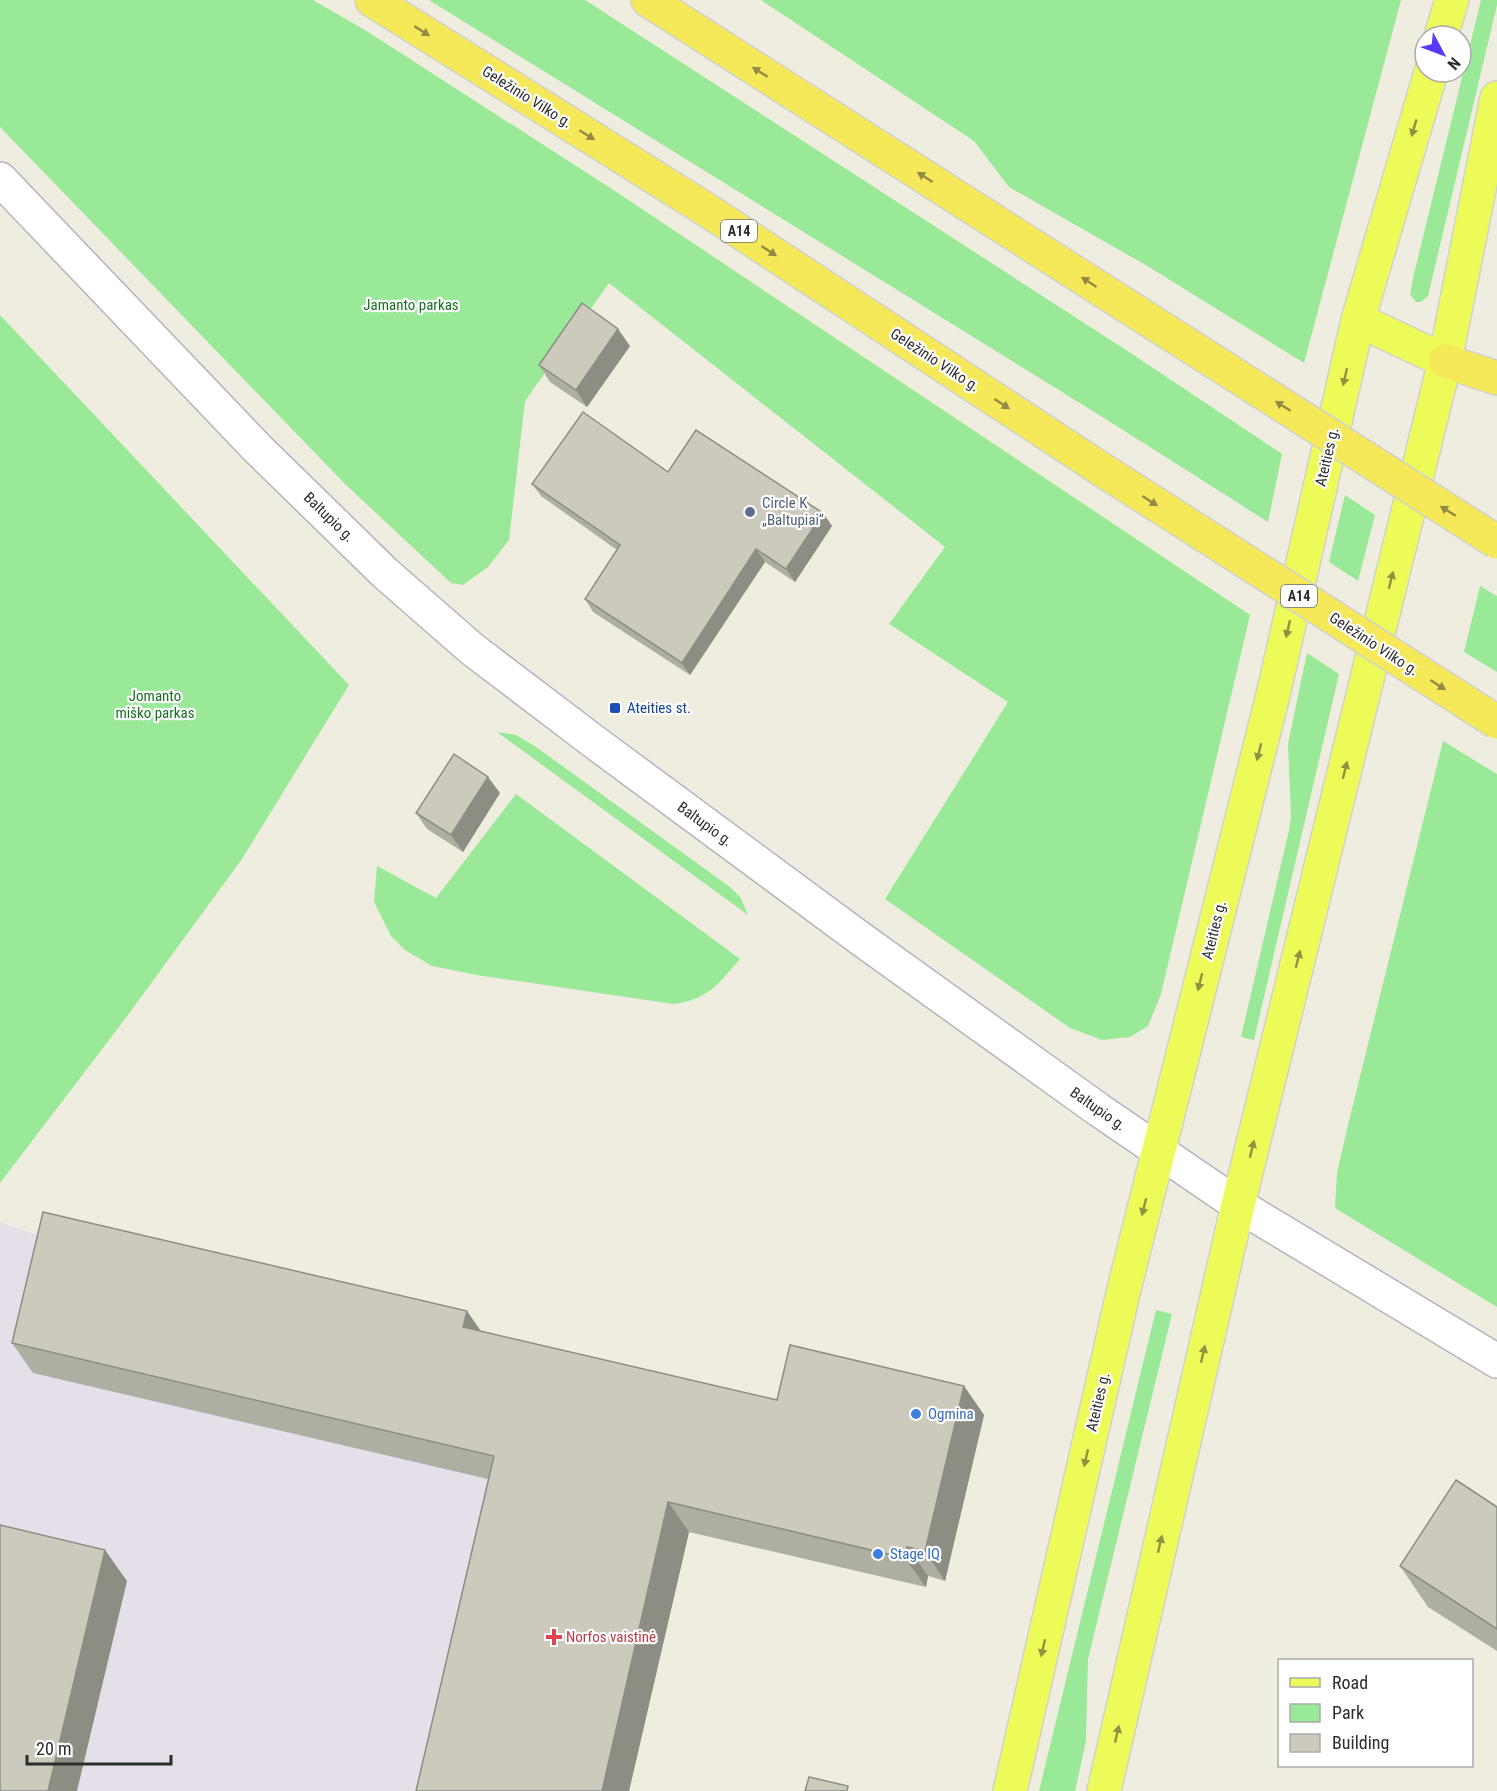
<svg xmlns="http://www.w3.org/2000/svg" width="1497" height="1791" viewBox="0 0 1497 1791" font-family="'Roboto Condensed',sans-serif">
  <rect width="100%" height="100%" fill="#efeddf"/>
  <path fill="#e4dfe8" d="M0,1222l40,14 474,249 -70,306h-444z"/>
  <path fill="#99e998" d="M0,0h313l55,32 247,159 635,424 -89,379 -13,32 -18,11 -28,3 -32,-12 -185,-129 123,-197 -119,-78 56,-77 -336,-264 -84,118 -16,139 -21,27 -25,18 -12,-2 -106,-99 -345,-357z
    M429,0h156l544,352 153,102 -14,68 -156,-99z
    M761,0h640l-97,363 -155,-96 -140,-80 -35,-46z
    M1481,0h16v5l-69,291 -7,6h-5l-6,-8 3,-16z
    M0,315l349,370 -107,174 -117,160 -125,164z
    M1345,495l30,20 -17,66 -29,-19z
    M1480,586l17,10v76l-33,-20z
    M1307,653l32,21 -85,366 -13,-3 48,-207 2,-14 -3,-72z
    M497,732l19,3 20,12 194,140 11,11 7,17z
    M1443,741l54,33v533l-162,-99 2,-35 11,-48z
    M516,794l224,165c-22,25 -32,41 -67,45l-196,-29 -45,-9 -27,-16 -14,-14 -17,-34 3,-36 59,32z
    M1156,1310l16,4 -84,345 -2,82 -11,50h-36z"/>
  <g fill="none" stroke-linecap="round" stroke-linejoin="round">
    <g stroke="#b4b3c1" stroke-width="36">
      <path id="tertiary" d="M0,179l258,270 127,124 87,76 121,92 268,198 238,171 139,95 259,156"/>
    </g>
    <g stroke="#d1d1d1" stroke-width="36">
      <path id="primary" d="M1441,36l11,-36
        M1358,320l87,41
        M1010,1791l114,-502 149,-594 85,-375 73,-248
        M1104,1791l134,-586 207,-844 52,-263"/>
    </g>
    <g stroke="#d1d1d1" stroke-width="36">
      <path id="trunk" d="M372,0l338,212 391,257
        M648,0l490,313
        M1445,361l52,17"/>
    </g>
    <use href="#tertiary" stroke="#fff" stroke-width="33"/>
    <use href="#primary" stroke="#ecfb58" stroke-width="33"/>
    <use href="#trunk" stroke="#f6e959" stroke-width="33"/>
    <g stroke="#d1d1d1" stroke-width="36" stroke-linecap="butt">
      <path id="trunk-bridge" d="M1138,313l359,229
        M1101,469l396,253"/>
    </g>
    <use href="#trunk-bridge" stroke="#f6e959" stroke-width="33"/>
  </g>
  <path fill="#afaea3" d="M630,346l-43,61 -37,-25 -11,-17z
    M668,472l155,41 9,13 -37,56 -30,-20 -75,113 -97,-63 -8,-13 32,-49 -76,-54 -9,-12z
    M500,793l-37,59 -36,-23 -11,-16z
    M481,1332l296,68 187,-14 20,29 -39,166 -17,-5 -2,11 -237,-55 -60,259h-213l72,-312 -455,-106 -21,-30z
    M1497,1507v144l-69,-44 -28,-41z"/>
  <path fill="#8e8d84" d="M618,329l12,17 -43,61 -11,-17z
    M823,513l9,13 -37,56 -9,-13z
    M756,549l9,13 -75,113 -8,-12z
    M488,777l12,16 -37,59 -12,-17z
    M467,1311l20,29 -24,-13z
    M964,1386l20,29 -39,166 -20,-30z
    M668,1502l21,30 -60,259h-27z
    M907,1547l21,29 -2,11 -21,-29z
    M105,1550l22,31 -50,210h-29z"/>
  <path fill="#cbcabd" stroke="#8e8d84" stroke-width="1.5" d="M582,303l36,26 -42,61 -37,-25z
    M583,412l85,60 28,-42 127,83 -37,56 -30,-20 -74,114 -97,-64 35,-54 -88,-61z
    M454,754l34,23 -37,58 -35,-22z
    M43,1212l424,99 -4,16 314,73 13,-55 174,41 -39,165 -18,-4 -2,11 -237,-56 -66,289h-186l78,-335 -482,-113z
    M1456,1480l41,27v122l-97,-63z
    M0,1525l105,25 -57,241h-48z
    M809,1777l39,9 -1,5h-42z"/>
  <defs><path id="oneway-solid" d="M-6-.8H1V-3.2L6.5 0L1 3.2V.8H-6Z" transform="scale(1.5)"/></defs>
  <g fill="#928b43">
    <use href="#oneway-solid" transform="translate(422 31) rotate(32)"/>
    <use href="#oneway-solid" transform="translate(760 72) rotate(-148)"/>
    <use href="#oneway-solid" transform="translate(587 135) rotate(32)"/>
    <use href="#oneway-solid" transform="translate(925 177) rotate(-147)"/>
    <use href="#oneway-solid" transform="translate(769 251) rotate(33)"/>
    <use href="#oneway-solid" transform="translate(1089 282) rotate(-147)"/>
    <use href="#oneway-solid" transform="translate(1002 404) rotate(33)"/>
    <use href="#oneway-solid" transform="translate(1283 406) rotate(-148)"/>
    <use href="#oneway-solid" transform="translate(1150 501) rotate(33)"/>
    <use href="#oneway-solid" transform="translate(1448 511) rotate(-148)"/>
    <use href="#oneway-solid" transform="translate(1438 685) rotate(33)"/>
  </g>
  <g fill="#8c9442">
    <use href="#oneway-solid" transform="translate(1414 128) rotate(106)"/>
    <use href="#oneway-solid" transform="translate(1345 377) rotate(103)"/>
    <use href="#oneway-solid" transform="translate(1391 580) rotate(-76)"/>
    <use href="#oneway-solid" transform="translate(1288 629) rotate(103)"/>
    <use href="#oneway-solid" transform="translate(1259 752) rotate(104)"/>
    <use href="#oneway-solid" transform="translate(1345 770) rotate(-76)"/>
    <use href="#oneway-solid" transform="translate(1298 959) rotate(-76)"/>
    <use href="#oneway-solid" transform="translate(1200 982) rotate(104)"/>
    <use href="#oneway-solid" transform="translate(1252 1149) rotate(-76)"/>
    <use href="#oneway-solid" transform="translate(1144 1207) rotate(104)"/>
    <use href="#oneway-solid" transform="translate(1203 1354) rotate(-77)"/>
    <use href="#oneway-solid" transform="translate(1086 1458) rotate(103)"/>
    <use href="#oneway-solid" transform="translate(1160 1544) rotate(-77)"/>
    <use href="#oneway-solid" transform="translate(1043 1648) rotate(103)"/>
    <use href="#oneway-solid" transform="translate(1117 1734) rotate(-77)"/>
  </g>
  <circle fill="#5c6f8a" stroke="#fff" stroke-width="2" cx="750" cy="512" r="6"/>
  <rect fill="#1a4fb4" stroke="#fff" stroke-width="2" x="609" y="702" width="12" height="12" rx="3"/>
  <g fill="#3f7fe0" stroke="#fff" stroke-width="2">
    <circle cx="916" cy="1414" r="6"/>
    <circle cx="878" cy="1554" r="6"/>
  </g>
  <path fill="#e0444e" stroke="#fff" stroke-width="2" d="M551 1628h6v6h6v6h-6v6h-6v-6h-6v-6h6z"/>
  <g text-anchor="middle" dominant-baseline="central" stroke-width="4.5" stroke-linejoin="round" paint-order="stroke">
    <g fill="#fff" stroke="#6c6c6c" stroke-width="1.5">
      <rect x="721" y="220" width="36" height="22" rx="4.5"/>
      <rect x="1281" y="585" width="36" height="22" rx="4.5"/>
    </g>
    <g font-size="14" font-weight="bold" fill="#2d2d2d">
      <text x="739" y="231">A14</text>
      <text x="1299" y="596">A14</text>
    </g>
    <g font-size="15" fill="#2d2d2d" stroke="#fff">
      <text transform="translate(527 97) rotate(32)">Geležinio Vilko g.</text>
      <text transform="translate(935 360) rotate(33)">Geležinio Vilko g.</text>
      <text transform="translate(1327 457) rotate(-77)">Ateities g.</text>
      <text transform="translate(329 517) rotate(44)">Baltupio g.</text>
      <text transform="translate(1374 644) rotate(33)">Geležinio Vilko g.</text>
      <text transform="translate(705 824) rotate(36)">Baltupio g.</text>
      <text transform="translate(1214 930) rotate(-76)">Ateities g.</text>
      <text transform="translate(1098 1109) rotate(35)">Baltupio g.</text>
      <text transform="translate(1098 1402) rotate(-77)">Ateities g.</text>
    </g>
    <g font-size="15" fill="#167121" stroke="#fff">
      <text x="411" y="305">Jamanto parkas</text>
      <text x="155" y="696">Jomanto<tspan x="155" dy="17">miško parkas</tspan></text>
    </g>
    <g font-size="15" fill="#4e5e75" stroke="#fff" text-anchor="start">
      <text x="762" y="503">Circle K<tspan x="762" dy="17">„Baltupiai“</tspan></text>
    </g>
    <g font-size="15" fill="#164399" stroke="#fff" text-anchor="start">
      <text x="627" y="708">Ateities st.</text>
    </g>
    <g font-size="15" fill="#366cbe" stroke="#fff" text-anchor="start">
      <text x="928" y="1414">Ogmina</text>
      <text x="890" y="1554">Stage IQ</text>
    </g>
    <g font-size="15" fill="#be3a42" stroke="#fff" text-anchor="start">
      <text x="566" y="1637">Norfos vaistinė</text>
    </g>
  </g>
  <rect x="1278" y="1659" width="195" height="108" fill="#ffffff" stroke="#ababab" stroke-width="1.5"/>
  <rect x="1290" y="1678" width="30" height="9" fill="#ecfb58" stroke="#ababab" stroke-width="1.5"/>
  <text x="1332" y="1689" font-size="18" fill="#2d2d2d">Road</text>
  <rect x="1290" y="1704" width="30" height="18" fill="#99e998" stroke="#ababab" stroke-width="1.5"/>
  <text x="1332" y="1719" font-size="18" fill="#2d2d2d">Park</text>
  <rect x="1290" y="1734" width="30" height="18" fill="#cbcabd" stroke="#ababab" stroke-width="1.5"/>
  <text x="1332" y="1749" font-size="18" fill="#2d2d2d">Building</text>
  <g transform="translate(1443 54) rotate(131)"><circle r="28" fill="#ffffff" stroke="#ababab" stroke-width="1.5"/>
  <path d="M0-4.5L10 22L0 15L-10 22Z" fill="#573cff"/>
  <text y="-9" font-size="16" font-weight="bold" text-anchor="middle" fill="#2d2d2d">N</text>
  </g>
  <path d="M27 1755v9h144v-9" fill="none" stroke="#2d2d2d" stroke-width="3"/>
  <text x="36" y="1755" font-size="18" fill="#2d2d2d" stroke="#ffffff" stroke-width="4.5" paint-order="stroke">20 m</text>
</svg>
